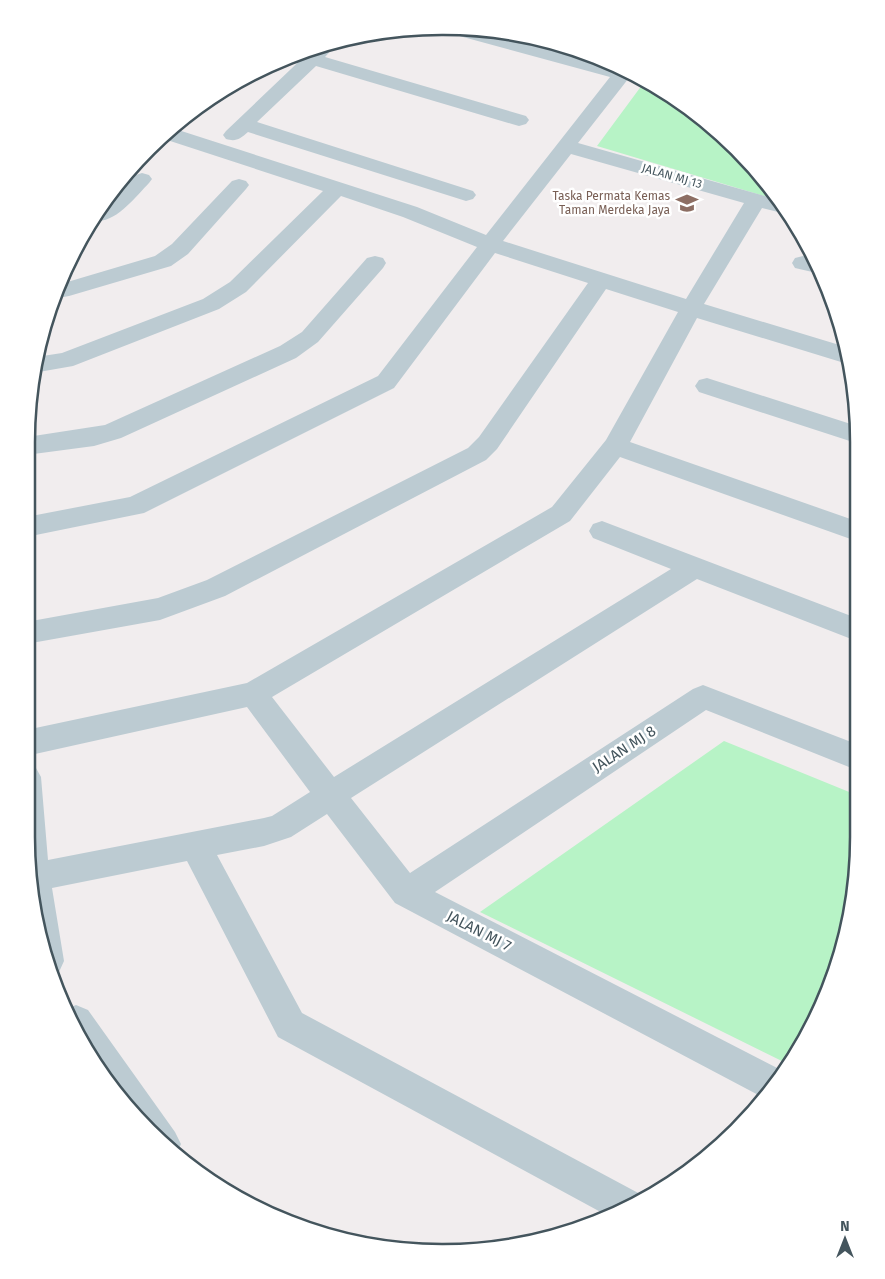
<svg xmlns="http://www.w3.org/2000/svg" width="885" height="1279" viewBox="0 0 885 1279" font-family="'Fira Sans',sans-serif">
  <rect width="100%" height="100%" fill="#f1edee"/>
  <path fill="#b7f3c6" d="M645,81l29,16 63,51 37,51 -177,-53z
    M724,741l135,55v41l-8,81 -24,78 -37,69 -310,-153z"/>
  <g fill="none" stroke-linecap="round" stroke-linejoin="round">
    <path fill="#bccbd2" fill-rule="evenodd" d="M443,26l35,4 140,37 14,7 -54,69 194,55 10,13 -4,1 -16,-4 -58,96 142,43 5,15 -2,2 -8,-2 -144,-44 -67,124 229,80v20l-239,-85 -50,64 -298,176 62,80 337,-208 -78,-31 -4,-7 4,-7 9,-3 257,98v23l-162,-63 -346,219 59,75 283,-184 10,-4 156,60v26l-153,-61 -271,182 350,180 -21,26 -369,-195 -68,-89 -36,23 -27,9 -47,9 85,158 340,182 1,3 -16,12 -19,6 -330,-179 -91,-176 -135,27 12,73 -5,11 -5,2 -13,-29 -15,-109v-72l10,4 5,9 7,83 216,-42 8,-2 38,-24 -63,-85 -221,49v-26l221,-47 305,-176 54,-67 72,-128 -72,-23 -109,160 -11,11 -261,136 -65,24 -134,24v-22l132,-24 49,-18 261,-132 11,-11 109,-154 -93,-30 -101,135 -250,125 -118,24v-20l104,-20 248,-121 99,-129 -74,-30 -62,-21 -95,96 -27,17 -146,57 -40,7 3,-16 26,-4 141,-54 27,-17 93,-91 -162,-53 11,-10 245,79 69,28 124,-158 -169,-46 -3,-4zM571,154l173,49 -58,96 -183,-58z
      M333,43l2,3 -10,11 201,59 3,4 -3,4 -7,2 -7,-2 -196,-58 -59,56 216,69 3,4 -3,4 -7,2 -218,-69c-8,7 -12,10 -22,7l-3,-4 3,-4 86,-82z
      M142,173l7,2 3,4 -3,4c-13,13 -35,43 -56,37 12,-16 28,-42 49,-47z
      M239,179l7,2 3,4 -3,4 -58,65 -17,12 -102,30 -11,2 6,-15 91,-27 17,-12 60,-63z
      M375,256l8,2 3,5 -3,5 -65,74 -22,16 -175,80 -27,8 -68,9 1,-18 78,-12 175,-79 22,-14 65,-74z
      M803,256l13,4 5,14 -26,-6 -3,-5 3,-5z
      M707,378l150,48 2,18 -160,-52 -4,-6 4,-6z
      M76,1005l12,5 87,122 6,12 -5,11 -8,-5 -72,-82 -27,-60z"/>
  </g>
  <defs>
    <g id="school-bare" transform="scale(1.725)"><path d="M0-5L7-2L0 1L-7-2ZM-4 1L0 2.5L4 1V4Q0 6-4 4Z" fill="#8d6e63" stroke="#fff" stroke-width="2.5" paint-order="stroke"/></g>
  </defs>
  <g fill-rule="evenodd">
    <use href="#school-bare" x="687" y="203"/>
  </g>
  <g text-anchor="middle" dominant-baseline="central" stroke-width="5" stroke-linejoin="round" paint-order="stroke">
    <g font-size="12" fill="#44555d" stroke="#fff">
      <text transform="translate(672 176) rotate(16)">JALAN MJ 13</text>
    </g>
    <g font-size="12" fill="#785e54" stroke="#fff" text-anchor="end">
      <text x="670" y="196">Taska Permata Kemas<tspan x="670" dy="14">Taman Merdeka Jaya</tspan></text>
    </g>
    <g font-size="15" fill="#44555d" stroke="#fff">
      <text transform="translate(624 749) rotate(-33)">JALAN MJ 8</text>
      <text transform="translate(479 931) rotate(27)">JALAN MJ 7</text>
    </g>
  </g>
  <path d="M0 0H885V1279H0ZM442 35H443A407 407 0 0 1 850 442V837A407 407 0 0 1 443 1244H442A407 407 0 0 1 35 837V442A407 407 0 0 1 442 35Z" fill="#fff" fill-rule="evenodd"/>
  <path fill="none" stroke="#44555d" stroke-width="2.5" d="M442 35H443A407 407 0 0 1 850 442V837A407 407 0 0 1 443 1244H442A407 407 0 0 1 35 837V442A407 407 0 0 1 442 35Z"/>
  <g transform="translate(845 1239)" stroke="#ffffff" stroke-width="4" paint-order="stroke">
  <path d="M0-4L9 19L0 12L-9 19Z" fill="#44555d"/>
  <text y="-8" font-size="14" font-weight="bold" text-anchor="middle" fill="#44555d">N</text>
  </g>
</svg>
